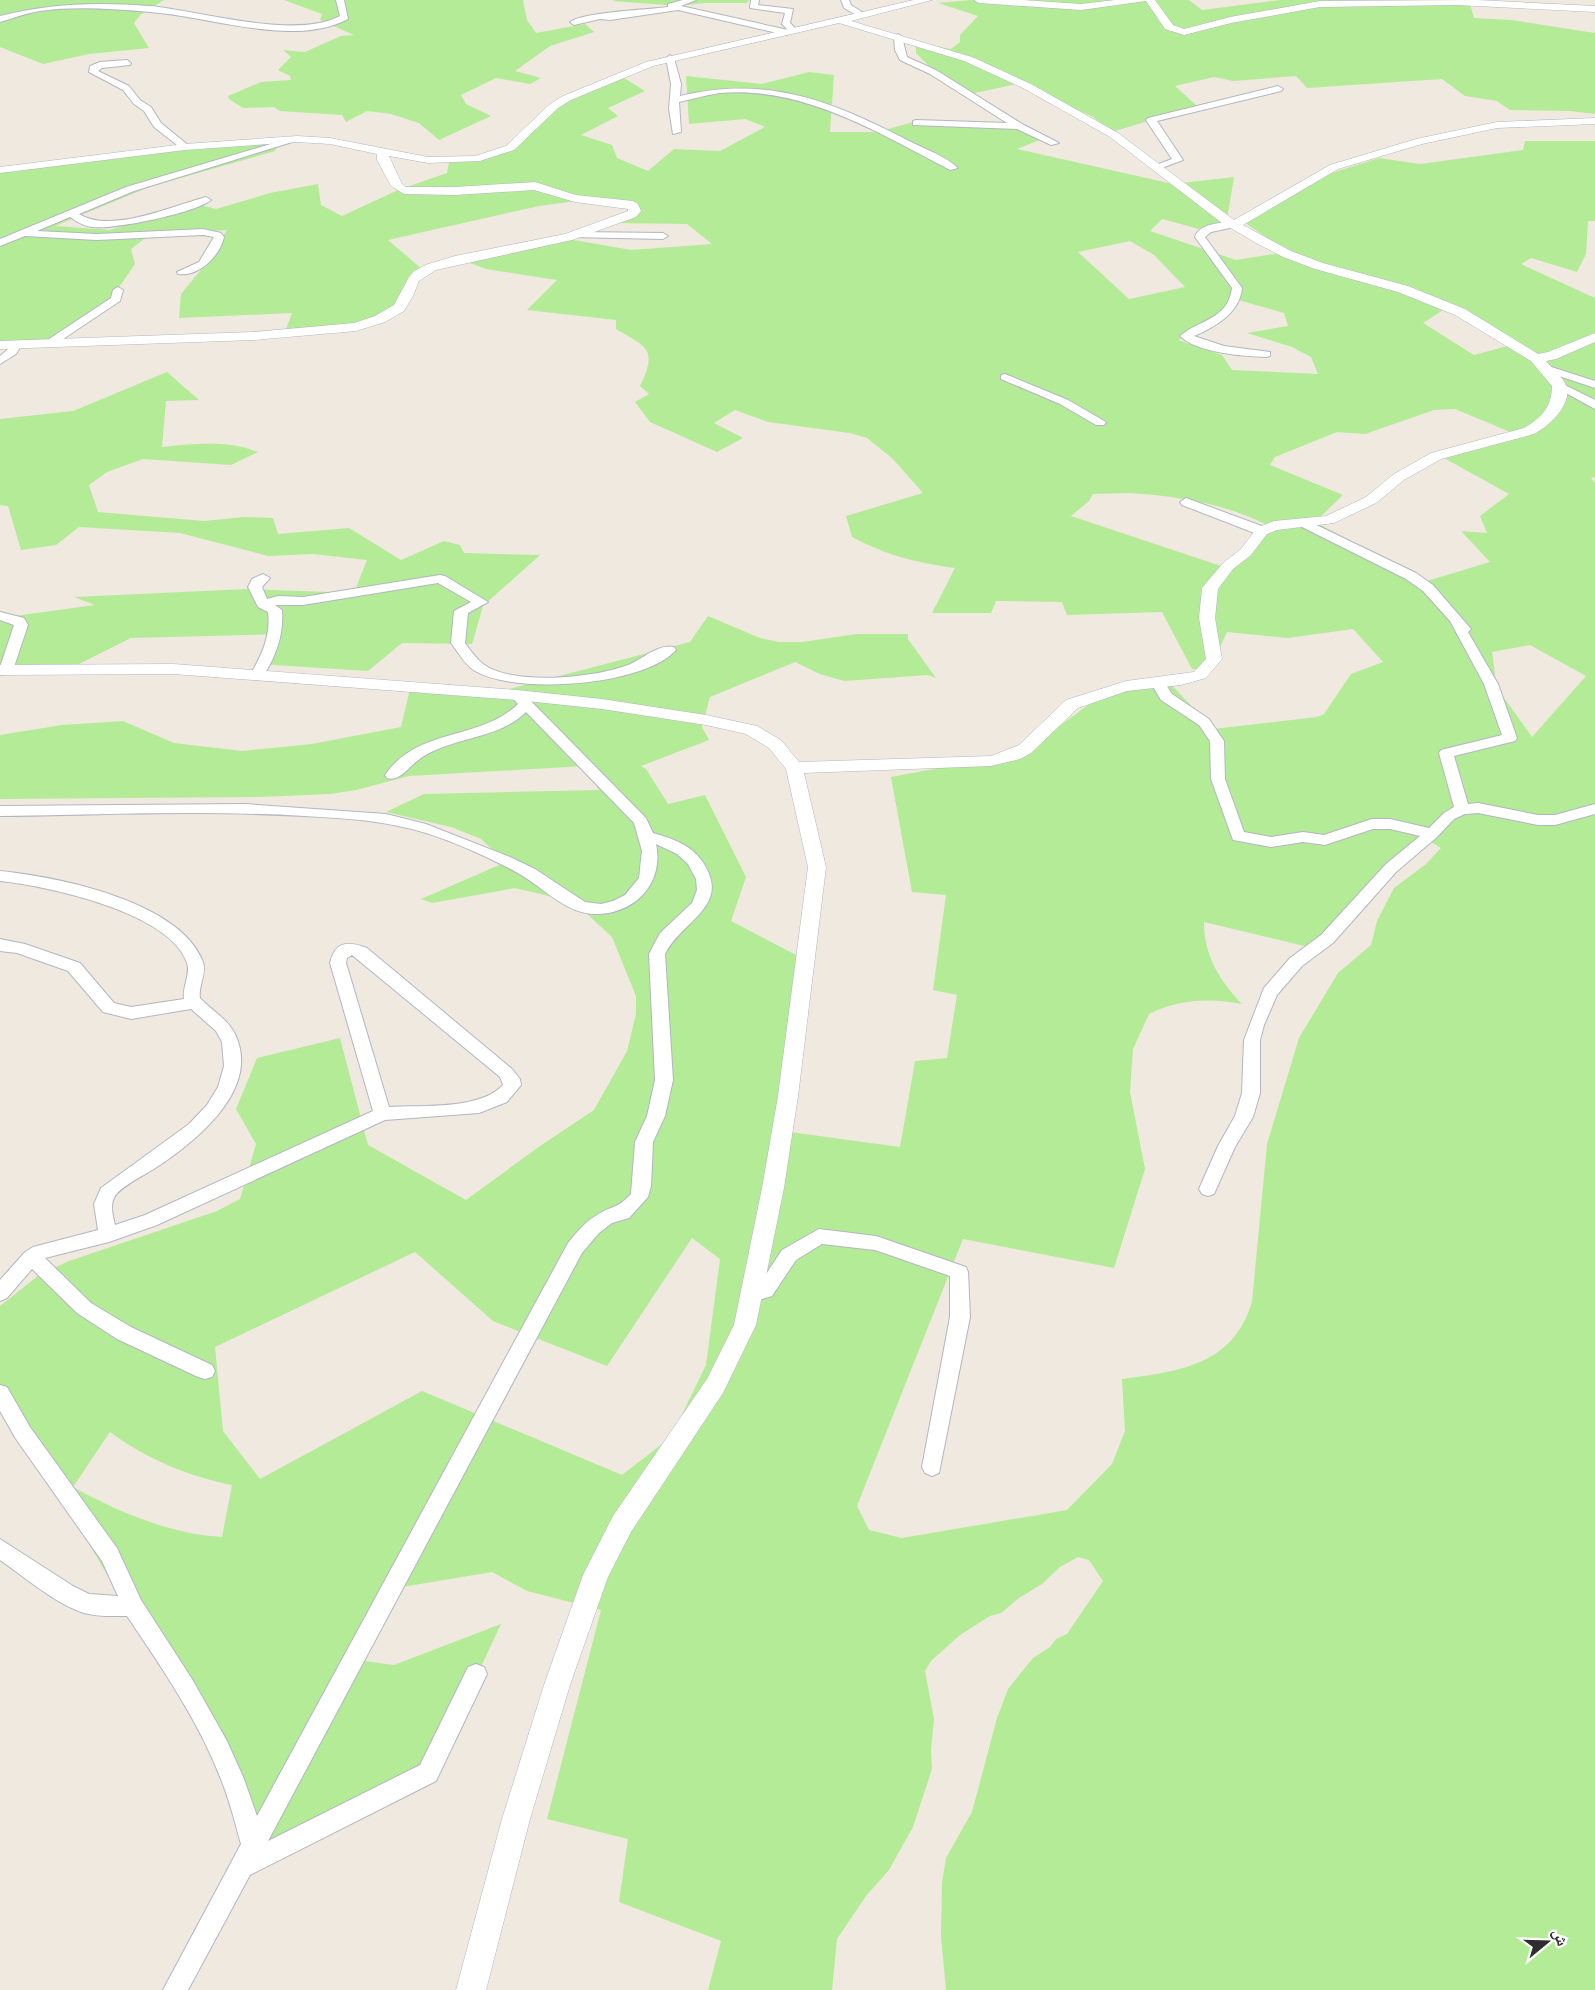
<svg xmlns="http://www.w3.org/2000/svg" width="1595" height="1990" viewBox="0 0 1595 1990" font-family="Overpass,'Noto Naskh Arabic',sans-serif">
  <rect width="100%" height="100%" fill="#f0e9df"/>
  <path fill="#b4eb97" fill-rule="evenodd" d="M0,0h164l-24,15 -6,8 15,25 -60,6 -46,10 -43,-17z
    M284,0h239l4,20 9,13 49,-9 9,8 -44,14 -35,25 26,7 -11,6 -34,-6 -35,17 5,9 25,12 -52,24 -20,-17 -28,-9 -24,-3 -21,11 -4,-7 -62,-4 -6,-4 -31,1 -14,-9 -1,-3 33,-14 30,-2 -1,-4 -12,-6 13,-13 -8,-7 22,2 36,-16 13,-1 -34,-15 2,-6z
    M615,0h134l-2,3h-42l-26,3 -66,-5z
    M971,0h218l13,10 78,-10h189l5,18 38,2 83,13v81l-25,-3 -60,-1 -13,-9 -32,-5 -23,-17 -135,9 -11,-12 -63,5 -19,-4 -39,9 22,20 -85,26 -19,-15 -72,-34 -51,11 -40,-27 -14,-14v-11l35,7 9,-7v-7l18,-19 -40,-13z
    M809,72l25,3 -4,57h48l35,-10 39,3 72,-1 18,15 -25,10 156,35 61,-7 -7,42 -28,10 -37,-10 -12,12 86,29 51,-8 -43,-30 81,-47 54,-17 41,6 103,-14 2,-9h70v80h-7l-2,33 -9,18 -46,-14 -10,6 74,34v179l-4,1 4,5v1507h-649l-5,-54 1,-54 4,-24 26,-46 25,-94 11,-29 25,-31 17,-11 6,-8 11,-5 36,-53 -14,-21 -11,-3 -18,10 -18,17 -23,14 -18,15 -11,3 -30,19 -29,26 -6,10 9,48 -3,30 1,20 -19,58 -24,43 -23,26 -29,43 -5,51h-124l13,-49 -102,-39 9,-63 -81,-20 54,-209 -74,-19 -35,-19 -90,15 -38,74 30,4 107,-41 -66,141 -189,91 -32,-100 -214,-363v-87l39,-31 30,-14 148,-50 23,-12 16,-55 -20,-35 21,-51 83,-20 28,107 98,55 74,-54 54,-36 33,-59 9,-37v-18l-24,-59 -38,-35 -59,-14 -83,15 -11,-4 85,-37 -25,-23 -30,-12 -65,-15 38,-18 175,-4 -14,-24 -176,10 -53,14 -26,4 -70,3 -260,2v-64l62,-10 61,-4 51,22 68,8 70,-7 89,-17 9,-38 91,2 189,-49 18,-26 52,22 19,4h23l55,-8h51v5l28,39 -8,-3 -84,6 -24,-7 -25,-12 -85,35 -8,30 7,13 -68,26 5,3 22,35 37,-9 41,82 -15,44 69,36 -10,175 110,15 15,-86 32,-3 10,-63 -24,-5 13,-95 -34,-3 -21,-115 118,-22 42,-23 40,-29 39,-17 37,-6 46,49 104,-12 7,-3 27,-40 32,-12 -30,-33 -65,9 -61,-6 -18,39 -17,-2 -30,-57 -95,3 -5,-13 -66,-1 -5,12h-59l23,-45c-38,-5 -69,-13 -103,-31l-6,-21 77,-23 -31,-35 -25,-20 -17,-5 -82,-11 -33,-12 -21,13 29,15 -26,14 -67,-30 -15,-20 14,-8 -9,-8c18,-37 7,-39 -24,-57v-9l-89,-10 30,-30 -71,-11 -27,-10 109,-20 63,11 81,-6 -25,-20 -70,-1 12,-15 -53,-7 -37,5 -151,34 34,29 -17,32 -29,20 -91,11 7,-19 -113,5 2,-24 19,-23 27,-41 -78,5 -18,14 4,15 -22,32 -64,44 -49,3v-172l279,-32 -4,12 -126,36 -94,39 54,4 92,-25 15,4 54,-16 48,-9 3,21 21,11 56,-26 49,-17 2,-11 20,-3 34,-10 63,-50 58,-21 21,13 -37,17 10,8 -37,19 31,10 5,13 31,13 26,-22 46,2 45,-24 -20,-8 -56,5 -3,-48 76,8zM1130,241l24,14 31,32 -56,12 -51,-47zM1231,298l53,15 4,13 -41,7 45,14 19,10 7,17 -86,-4 -10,-15 -44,-15 45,-20zM1448,307l38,15 33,21 -45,12 -51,-32zM1455,409l60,25 -71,24 65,36 -29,22 7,17 -26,-2 29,31 -63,19 -112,-59 28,-27 -73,-30 5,-8 62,-25 28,2 69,-24zM1129,493c46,3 94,10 136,31l-32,46 -162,-54 18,-15 4,-7zM1530,645l56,31 -54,61 -35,-49 -5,-36zM1423,837l18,11 -15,16 -32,24 -17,33 -6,24 -33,28 -39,65 -32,106 -15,158c-20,64 -72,69 -130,77l3,52 -13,33 -45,46 -165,28 -33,-8 -12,-24 106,-267 151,29 31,-99 -15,-77 3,-43 16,-35c30,-15 61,-16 93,-10 -22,-23 -38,-48 -38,-82l104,25zM692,1238l28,21 -14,106 -35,72 -49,38 -200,-84 -162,88 -37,-48 -8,-84 200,-95 78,69 114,45zM110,1432c37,27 77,44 122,53l-10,52c-52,-3 -104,-25 -149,-50z
    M167,372l32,28 -33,1 -4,46c33,-3 64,-7 96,5l-27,13 -88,-6 -36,13 -18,13 9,27 106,9 40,-4 29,1 5,16 71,-6 52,32 43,-19 16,4 4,8 76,2 -57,51 -11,38 -70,-1 -34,28 -109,-7 21,-30 -149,4 -64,32 -67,6v-58l95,-13 -21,-8 173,-8 107,4 13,-33 -54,-6 -45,2 -88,-23 -101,-6 -23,18 -35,5 -13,-44 -8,-1v-86l73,-8z"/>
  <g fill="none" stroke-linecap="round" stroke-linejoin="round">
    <g stroke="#b3b6c2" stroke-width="2">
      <path id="minor" d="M336,0h8l4,19c-54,29 -140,-3 -198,-7 -36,-3 -75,-6 -110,-1 -13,2 -27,7 -40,11v-6c52,-13 96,-14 150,-10 51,5 145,34 190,10z
        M683,0h13l-15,6 107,24 -6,-6 3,-11 -35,-5 1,-8h8l-1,5 35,4 -3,14 7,7 -11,5 -108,-25 -68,10 -10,-1 -26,6 -4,-3c14,-10 76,-12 98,-15v-3z
        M841,0h8l2,5 14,9 -7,2 -14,-8z
        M898,34l4,3 5,20 29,13 86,54 37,19 -8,2 -34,-16 -104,-4v-4l3,-1 91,3 -77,-49 -30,-14 -5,-10 -1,-13z
        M670,55l4,3 7,26 -1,12c88,-21 152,5 229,45 16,8 36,15 49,27l-8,2c-71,-37 -147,-84 -230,-77 -14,2 -27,6 -41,9l2,30 -8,2 -4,-25 2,-25 -5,-26z
        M127,60l4,3 -1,2 -28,3 -4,3 31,15 11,14 11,7 10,16 27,22v4h-6l-28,-22 -10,-16 -10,-7 -11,-14 -34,-18 1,-6 10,-4z
        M1278,86l5,3 -2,2 -124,30 26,39 -27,10 -5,-3 21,-8 -26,-39 2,-2z
        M294,137l8,2 -168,52 -55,23c32,20 93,-8 127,-17l5,3c-16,13 -98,30 -119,27 -8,-1 -15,-5 -22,-10l-33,14 60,3 106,-5 18,4 3,4c-4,19 -25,40 -46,37l-1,-2 22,-10 15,-25 -11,-2 -106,5 -72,-4 -25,10v-7l126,-52z
        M1235,221l4,1v4l-28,6 -6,5 37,51c-2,25 -27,39 -48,48l30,10 46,6v4l-4,1c-24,-1 -69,-4 -86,-21 18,-16 48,-16 52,-48l-37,-51c4,-14 27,-14 40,-16z
        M576,232l87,1 5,3 -5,3 -91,-2 -1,-2z
        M118,287l5,3 -3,11 -66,44h-8v-4l65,-43 2,-8z
        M16,341l6,3 -6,10 -16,10v-8l7,-6 5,-8z
        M1545,365l50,16v7l-54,-18 -2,-2z
        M1005,374l63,26 38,22 -2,3h-8l-36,-21 -59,-25v-4z
        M1559,382l36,18v9l-40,-22v-4z
        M1186,498l81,30 1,3 -6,4 -5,-1 -75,-29 -2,-3z
        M1306,520l110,53 17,12 38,44 -3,3 30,52 19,54 -2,3 -61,15 14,48 10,-1 60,12h17l40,-11v10l-40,11h-17l-60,-12 -13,1 -11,5 -17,18 -41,35 -63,71 -31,23 -25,29 -13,30 -4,15v53l-7,24 -18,30 -21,47 -6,2 -6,-2 -3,-5 19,-43 17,-30 7,-23 2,-53 20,-52 26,-30 31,-23 65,-71 34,-28 -30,-7h-17l-48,16 -22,-3 -32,5 -38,-7 -22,-61 -1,-38 -11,-16 -38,-25 -10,-17 2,-3h10l9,14 37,25 15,22 1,38 19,53 27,5 32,-5 21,3 48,-16h18l39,9 15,-15 10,-6 -15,-54 2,-3 61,-15 -18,-51 -34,-63 -27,-30 -17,-12 -104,-52 -2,-3z
        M263,574l7,4 -8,9 5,12 11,-3 25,1 137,-22 5,1 43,26 -20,11 -3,30c5,7 11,15 18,21 30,22 111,14 145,1 13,-5 31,-22 46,-18l2,3c-32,36 -160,45 -201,21 -10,-6 -17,-19 -24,-28l3,-32 17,-9 -33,-19 -135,22h-28l7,5c2,25 -6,47 -20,68l-5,1 -7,-4c12,-20 21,-40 18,-63l-10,-5 -10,-20 4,-8z
        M0,612l24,6 4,7 -15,45 -7,4 -5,-1 -1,-6 14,-42 -14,-5z
        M517,691l5,1 124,126 7,15c21,6 39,12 51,31 27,43 -23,57 -39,90l8,126 -8,36 -12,26 -2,44 -3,11 -19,21 -17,5 -13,10 -17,20 -314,588 152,-76 48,-98 8,-3 8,3 3,7 -51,107 -186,94 -62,115h-25l78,-146c-6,-21 -11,-42 -19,-62 -22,-59 -60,-114 -95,-166 -13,0 -30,1 -43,-3 -30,-10 -58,-35 -84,-53v-21l73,47 16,8 29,2 -16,-35 -86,-122 -16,-28v-26l7,2 23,40 87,121 24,52 51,79 35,62 17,38 13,37 311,-573c9,-11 17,-21 29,-28 15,-10 19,-5 34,-21l4,-52 12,-26 8,-36 -6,-126 11,-21 32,-30 5,-13 -1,-11 -8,-15 -11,-10 -21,-10c8,38 -19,68 -57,70 -33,2 -56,-28 -83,-42 -34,-18 -80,-39 -118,-46 -31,-7 -63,-8 -94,-10 -101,-6 -203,-1 -304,0v-10l245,-2 141,10 40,10 84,33 25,12 50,33 16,2 12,-3 12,-6 14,-17 3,-27 -8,-28 -108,-111c-29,29 -77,24 -109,49 -9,7 -18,21 -30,17l-2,-3c33,-48 95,-34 133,-71l-8,-9z
        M0,871c58,6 180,30 203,91 4,12 -5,24 -3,36 12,13 27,20 35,36 27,56 -41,109 -81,135 -10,6 -36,19 -40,29 -4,8 -1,19 1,27l30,-10 228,-104 -43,-148c5,-22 18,-22 37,-15l145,121 8,10 1,6 -14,17 -28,11 -94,7 -228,105 -48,17 -64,16 46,45 40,24 81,38 3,6 -3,6 -7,2 -7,-2 -81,-38 -40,-26 -45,-44 -25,29 -7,3v-21l25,-28 8,-5 65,-17 -4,-26 7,-16 88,-64 18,-19 11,-18 6,-21 -2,-24 -6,-11 -25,-22 -60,10 -28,-7 -35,-41 -51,-18 -17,-2v-12l25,5 55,19 34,40 17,4 53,-8c-2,-12 7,-25 3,-36 -17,-51 -140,-77 -187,-82zM352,955l148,122 3,8c-23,25 -81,20 -114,22l-43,-144 1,-5z
        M819,1229l57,7 90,31 2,5 2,45 -31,156 -7,3 -7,-3 -3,-6 28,-150v-41l-75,-26 -53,-6 -26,16 -24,36 -20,6 -7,-3 -2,-5 2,-5 14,-4 23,-35z"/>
    </g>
    <g stroke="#b3b6c2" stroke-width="1">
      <path id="tertiary" d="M914,0h18l-81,21 121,36 59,27 87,49 116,87 96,-55 86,-26 81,-17 98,-4v6l-98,4 -75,16 -84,25 -95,56 48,26 32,12 85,23 57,23 73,45 10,-2 47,-19v9l-39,17 -10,2c5,7 15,14 19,22 10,20 -16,43 -31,51l-93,25 -37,21 -28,23 -42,20 -57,7 -10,4 -16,21 -18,14 -15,20 -3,29 7,41 -16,19 -25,7 -54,6 -49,17 -47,45 -11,6 -29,7 -187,7 22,94 -28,229 -14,92 -28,137 -33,68 -92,139 -23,45 -38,108 -40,134 -44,171h-30l46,-171 42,-134 39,-110 30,-59 94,-137 27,-54 28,-137 16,-92 30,-229 -22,-98 -17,-21 -23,-14 -40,-9 -104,-16 -85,-9 -344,-26 -173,1v-10l173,-1 344,26 85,9 104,16 51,11 24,14 18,22 192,-6 28,-11 47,-45 60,-19 68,-9 12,-13 -7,-41 3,-30 21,-25 18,-14 16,-21 17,-7 52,-5 40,-19 28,-23 37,-21 93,-25c18,-10 28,-22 28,-42l-21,-25 -76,-46 -57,-23 -83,-23 -32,-12 -25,-13 -36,-21 -112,-86 -87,-49 -59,-27 -125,-38 -186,43 -82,34 -13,8 -44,42 -34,11 -52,2 -39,-7 13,28 4,3h49l80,-5 41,13 57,6 5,3 3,7 -5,6 -64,23 -136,30 -17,11 -6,15 -9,15 -19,11 -29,9 -103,9 -253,9v-8l253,-9 101,-9 21,-7 19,-11 15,-28 5,-6 14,-7 27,-8 110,-22 63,-23v-2l-53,-7 -41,-12 -79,5 -51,-1 -13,-8 -14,-26v-6l-47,-10 -33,-2 -112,8 -185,23v-6l185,-23 112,-8 33,2 98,19 47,-1 31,-10 44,-42 13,-8 83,-34z
        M974,0h49l58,4 34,-4h40l18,25 11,4 46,-12 90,-16 157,-1 118,6v6l-138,-7 -137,2 -89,16 -47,12 -19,-6 -19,-28 -65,9 -102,-7z"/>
    </g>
    <use href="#minor" fill="#fff" fill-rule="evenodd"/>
    <use href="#tertiary" fill="#fff" fill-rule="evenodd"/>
  </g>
  <g transform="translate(1547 1942) rotate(71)" stroke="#ffffff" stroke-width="4.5" paint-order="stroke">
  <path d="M0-4.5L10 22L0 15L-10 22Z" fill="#2e2e2e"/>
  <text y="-9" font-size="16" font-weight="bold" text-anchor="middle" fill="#2e2e2e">ش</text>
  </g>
</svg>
